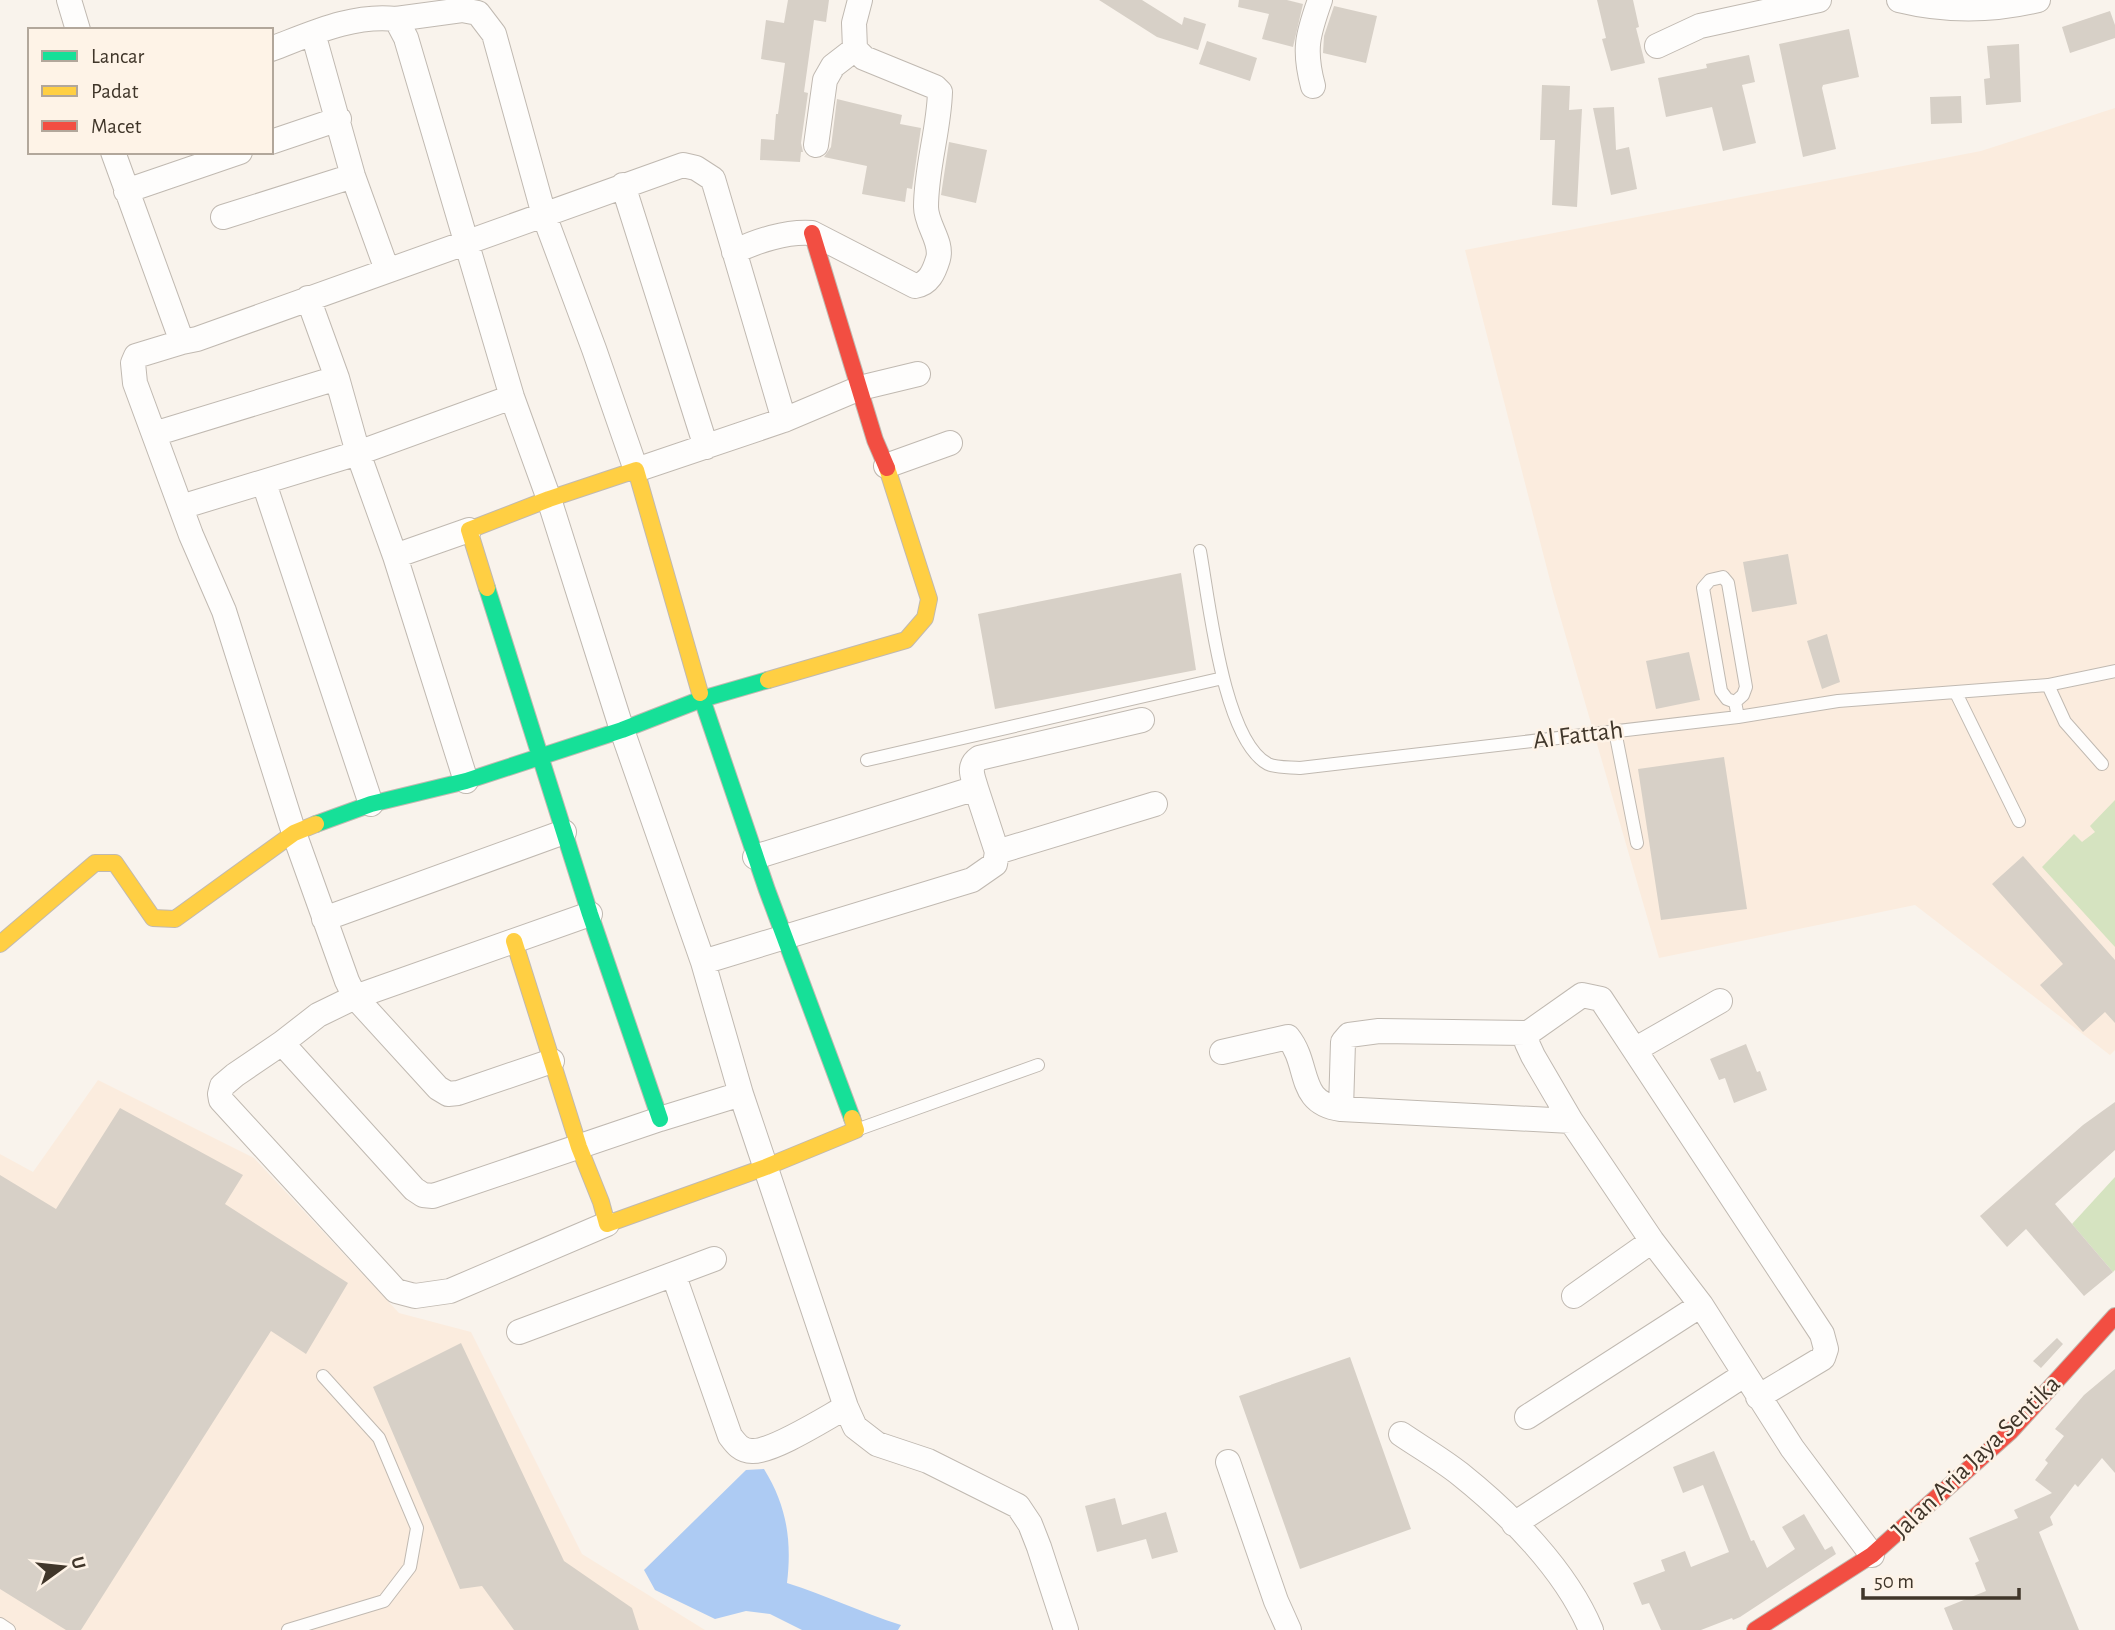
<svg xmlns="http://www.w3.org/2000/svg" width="2115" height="1630" viewBox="0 0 2115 1630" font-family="'Alegreya Sans',sans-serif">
  <rect width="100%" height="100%" fill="#f9f3ec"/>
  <path fill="#fbecde" d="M2115,108v942l-5,5 -195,-150 -256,53 -106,-366 -88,-342 516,-99z
    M98,1080l156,78 145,155 72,19 111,222 123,76h-694l-11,-6v-470l33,18z"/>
  <path fill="#d5e3c0" d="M2115,800v147l-73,-80 32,-33 8,8 13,-10 -5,-6z
    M2115,1177v93l-2,2 -41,-48z"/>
  <path fill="#adcbf3" d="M764,1469c23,37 28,72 23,114 39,12 75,30 114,42l-3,5h-96l-32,-16 -24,-3 -31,8 -60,-29 -11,-20 102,-100z"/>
  <path fill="#d7d0c7" d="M788,0h41l-3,22 -12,-2 -10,72 4,1 -7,50 2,9h-2l-1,10 -40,-2 1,-21 13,1 2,-26h2l7,-51 -24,-4 5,-39 18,3z
    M1099,0h43l40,25 2,-8 22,7 -8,26 -41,-13z
    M1239,0h48l16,4 -10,43 -31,-8 7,-25 -31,-7z
    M1597,0h36l6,27 -3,1 9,35 -34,8 -9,-32 4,-1z
    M1334,6l43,10 -11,47 -43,-10 1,-17z
    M2110,11l5,14v13l-45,15 -8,-26z
    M1849,29l10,48 -36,8 -1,3 14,61 -33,8 -24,-113z
    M1207,41l50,17 -7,23 -51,-17z
    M2019,44l2,58 -35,3 -2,-26 6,-1 -3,-32z
    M1749,55l6,27 -13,3 14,58 -33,8 -11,-44 -46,10 -8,-39 49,-10 -1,-4z
    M1542,85l28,1 -1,24 13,-1 -5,98 -25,-2 3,-65h-15z
    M1961,96l1,27 -31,1 -1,-27z
    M837,99l65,16 -2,9 21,4 -9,61 -5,-1 -2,14 -43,-8 5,-28 -43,-9 7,-10z
    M1614,107l2,43 13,-3 8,42 -26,6 -18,-87z
    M949,142l38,8 -11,53 -35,-8z
    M1788,554l9,50 -45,8 -9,-50z
    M1181,573l15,97 -201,39 -17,-95z
    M1827,634l13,48 -18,7 -15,-48z
    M1689,652l11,48 -44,9 -10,-48z
    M1724,757l23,152 -86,11 -23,-151z
    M2023,856l92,104v63l-10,-11 -22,20 -43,-47 23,-21 -71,-80z
    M1746,1044l11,28 3,-1 7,19 -33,13 -9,-25 -6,2 -9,-21z
    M2115,1102v48l-60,54 58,68 -29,24 -58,-67 -19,18 -27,-31 103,-91z
    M120,1108l123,67 -18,29 123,79 -42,71 -35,-23 -190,299h-15l-66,-41v-414l56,34z
    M2057,1338l6,6 -22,24 -8,-7z
    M461,1343l103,218 68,47 7,22h-125l-32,-44 -22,3 -87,-202z
    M1350,1357l61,172 -111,40 -61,-173z
    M2115,1369v104l-13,-15 -24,29 -3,-3 -25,33 3,8 -14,7 40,98h-126l-9,-22 42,-17 -11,-28 4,-2 -10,-23 49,-20 -4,-8 38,-17 -17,-13 13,-17 -3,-3 19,-24 -9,-7 29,-34z
    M1714,1451l37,90 3,-1 13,28 28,-19 -13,-22 22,-13 21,36 7,-4 4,8 -96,63 -7,3 -1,-2 -31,12h-40l-12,-27 -7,2 -9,-22 32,-12 -4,-11 24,-9 6,16 38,-15 -26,-67 -20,8 -10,-26z
    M1115,1498l7,27 44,-13 12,40 -26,7 -6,-20 -49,13 -12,-46z"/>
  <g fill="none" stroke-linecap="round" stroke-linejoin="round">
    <g stroke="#c0b9b1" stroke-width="14">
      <path id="lane" d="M1200,551c9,49 23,189 68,213 8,4 22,3 32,4l438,-51 100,-16 210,-16 67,-14
        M2048,685l17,37 37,42
        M1956,693l63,128
        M1735,702l-8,-3 -6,-8 -18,-103 7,-8 13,-3 5,6 18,104 -3,8 -8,7 3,15
        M1615,731l22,112
        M867,760l356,-82
        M859,1129l179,-64
        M0,1624l9,6
        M288,1630l96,-29 26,-34 7,-39 -38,-90 -56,-62"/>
    </g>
    <g stroke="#c0b9b1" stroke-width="26">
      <path id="street" d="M69,0l9,30
        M1899,0c45,11 94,11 139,0
        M396,19l66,-9 16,3 16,21 50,181 50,134 42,121 148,-50 76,-32 58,-14
        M313,33l40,143 34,94
        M1657,46l43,-20 119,-26
        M271,49c40,-15 81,-35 125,-30l10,19 106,359 37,102 73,231 81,232 38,132 105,313 9,20 22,17 51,17 90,45 12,18 9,23 27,83
        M1313,86c-10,-37 -5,-52 7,-86
        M271,142l68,-23
        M816,145l9,-65 8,-14 22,-17
        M113,152l69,190 15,-3 486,-174 13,3 17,11 71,241
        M623,185l83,262
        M126,191l114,-39
        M223,217l130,-41
        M734,252c22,-11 53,-21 78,-19l103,53c14,-2 19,-14 23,-27 5,-17 -12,-34 -12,-52 0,-39 13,-77 14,-115l-5,-5 -71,-29 -9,-9 -1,-26 6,-23
        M308,298l29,80 21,75 37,103 71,225
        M182,342l-46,14 -3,7 2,20 56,152 33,76 70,222 53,148 8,16 83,91 10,6 10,-1 94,-32
        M154,434l183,-56
        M886,466l64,-23
        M264,483l107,321
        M181,507l177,-54 154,-56
        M395,556l74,-26
        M976,788c-3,-11 -9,-22 3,-30l163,-38
        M755,857l221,-69 21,64 158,-48
        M590,914l-235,83 -37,18 -36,28 -47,32 -13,11 -2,8 1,6 175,191 19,5 35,-5 157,-67
        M324,919l240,-87
        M703,962l269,-82 23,-16 2,-12
        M1528,1033l-149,-2 -30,4 -6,7 -2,67 230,12
        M282,1043l132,146 9,6 10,1 227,-77 81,-25
        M1636,1049l84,-48
        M1222,1052l66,-15c23,29 8,66 53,72
        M674,1276l56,160c6,8 11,15 22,15 21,1 74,-33 94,-44
        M1574,1296l78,-55
        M519,1332l195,-73
        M1758,1397l65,-39 3,-9 -4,-15 -221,-335 -19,-4 -54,38 -1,10 6,13 38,65 81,120 49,64 91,143 80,107
        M1527,1417l174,-112
        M1401,1434c19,13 40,25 59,40 50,40 106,96 131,156
        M1228,1462l48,139 13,29
        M1514,1524l230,-149"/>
    </g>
    <g stroke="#c0b9b1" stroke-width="18">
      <path id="fast" d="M487,588l103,326 70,205
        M700,693l67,197 85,228
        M316,824l55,-20 95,-23 156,-51 80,-31 66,-19"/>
    </g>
    <g stroke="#c0b9b1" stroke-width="18">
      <path id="slow" d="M487,588l-18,-58 80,-31 87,-29 64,223
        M768,680l138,-40 19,-22 4,-19 -42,-131
        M514,941l65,206 22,55 6,22 159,-57 90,-37 -4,-12
        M0,944l95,-81h20l38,55 22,1 119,-86 22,-9"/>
    </g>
    <g stroke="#c0b9b1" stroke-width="18">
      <path id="jam" d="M812,233l63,207 12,28
        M1755,1630l117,-75 139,-124 104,-115"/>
    </g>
    <use href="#lane" stroke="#fefdfc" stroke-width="12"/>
    <use href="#street" stroke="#fefdfc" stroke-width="24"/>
    <use href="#fast" stroke="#16e098" stroke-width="16"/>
    <use href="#slow" stroke="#ffcf43" stroke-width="16"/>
    <use href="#jam" stroke="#f24e42" stroke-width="16"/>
  </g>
  <g text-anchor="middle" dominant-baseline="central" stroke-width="5" stroke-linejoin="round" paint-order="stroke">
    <g font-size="26" fill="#40362a" stroke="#fef3e7">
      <text transform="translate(1578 735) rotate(-7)">Al Fattah</text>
      <text transform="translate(1976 1457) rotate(-44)">Jalan Aria Jaya Sentika</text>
    </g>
  </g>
  <rect x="28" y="28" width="245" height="126" fill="#fef3e7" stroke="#b2a79b" stroke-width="2"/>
  <rect x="42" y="51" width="35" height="10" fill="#16e098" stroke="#b2a79b" stroke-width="2"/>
  <text x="91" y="63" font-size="21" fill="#40362a">Lancar</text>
  <rect x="42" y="86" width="35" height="10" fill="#ffcf43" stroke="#b2a79b" stroke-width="2"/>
  <text x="91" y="98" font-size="21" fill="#40362a">Padat</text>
  <rect x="42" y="121" width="35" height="10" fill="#f24e42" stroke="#b2a79b" stroke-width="2"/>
  <text x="91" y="133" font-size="21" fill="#40362a">Macet</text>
  <g transform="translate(63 1567) rotate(75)" stroke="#fef3e7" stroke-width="5" paint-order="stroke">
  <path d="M0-5L12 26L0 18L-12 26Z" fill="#40362a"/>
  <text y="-10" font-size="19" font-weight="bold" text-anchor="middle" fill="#40362a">U</text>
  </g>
  <path d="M1863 1588v10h156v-10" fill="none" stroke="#40362a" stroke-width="3.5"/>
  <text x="1874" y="1588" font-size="21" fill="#40362a" stroke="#fef3e7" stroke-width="5" paint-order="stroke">50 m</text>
</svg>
